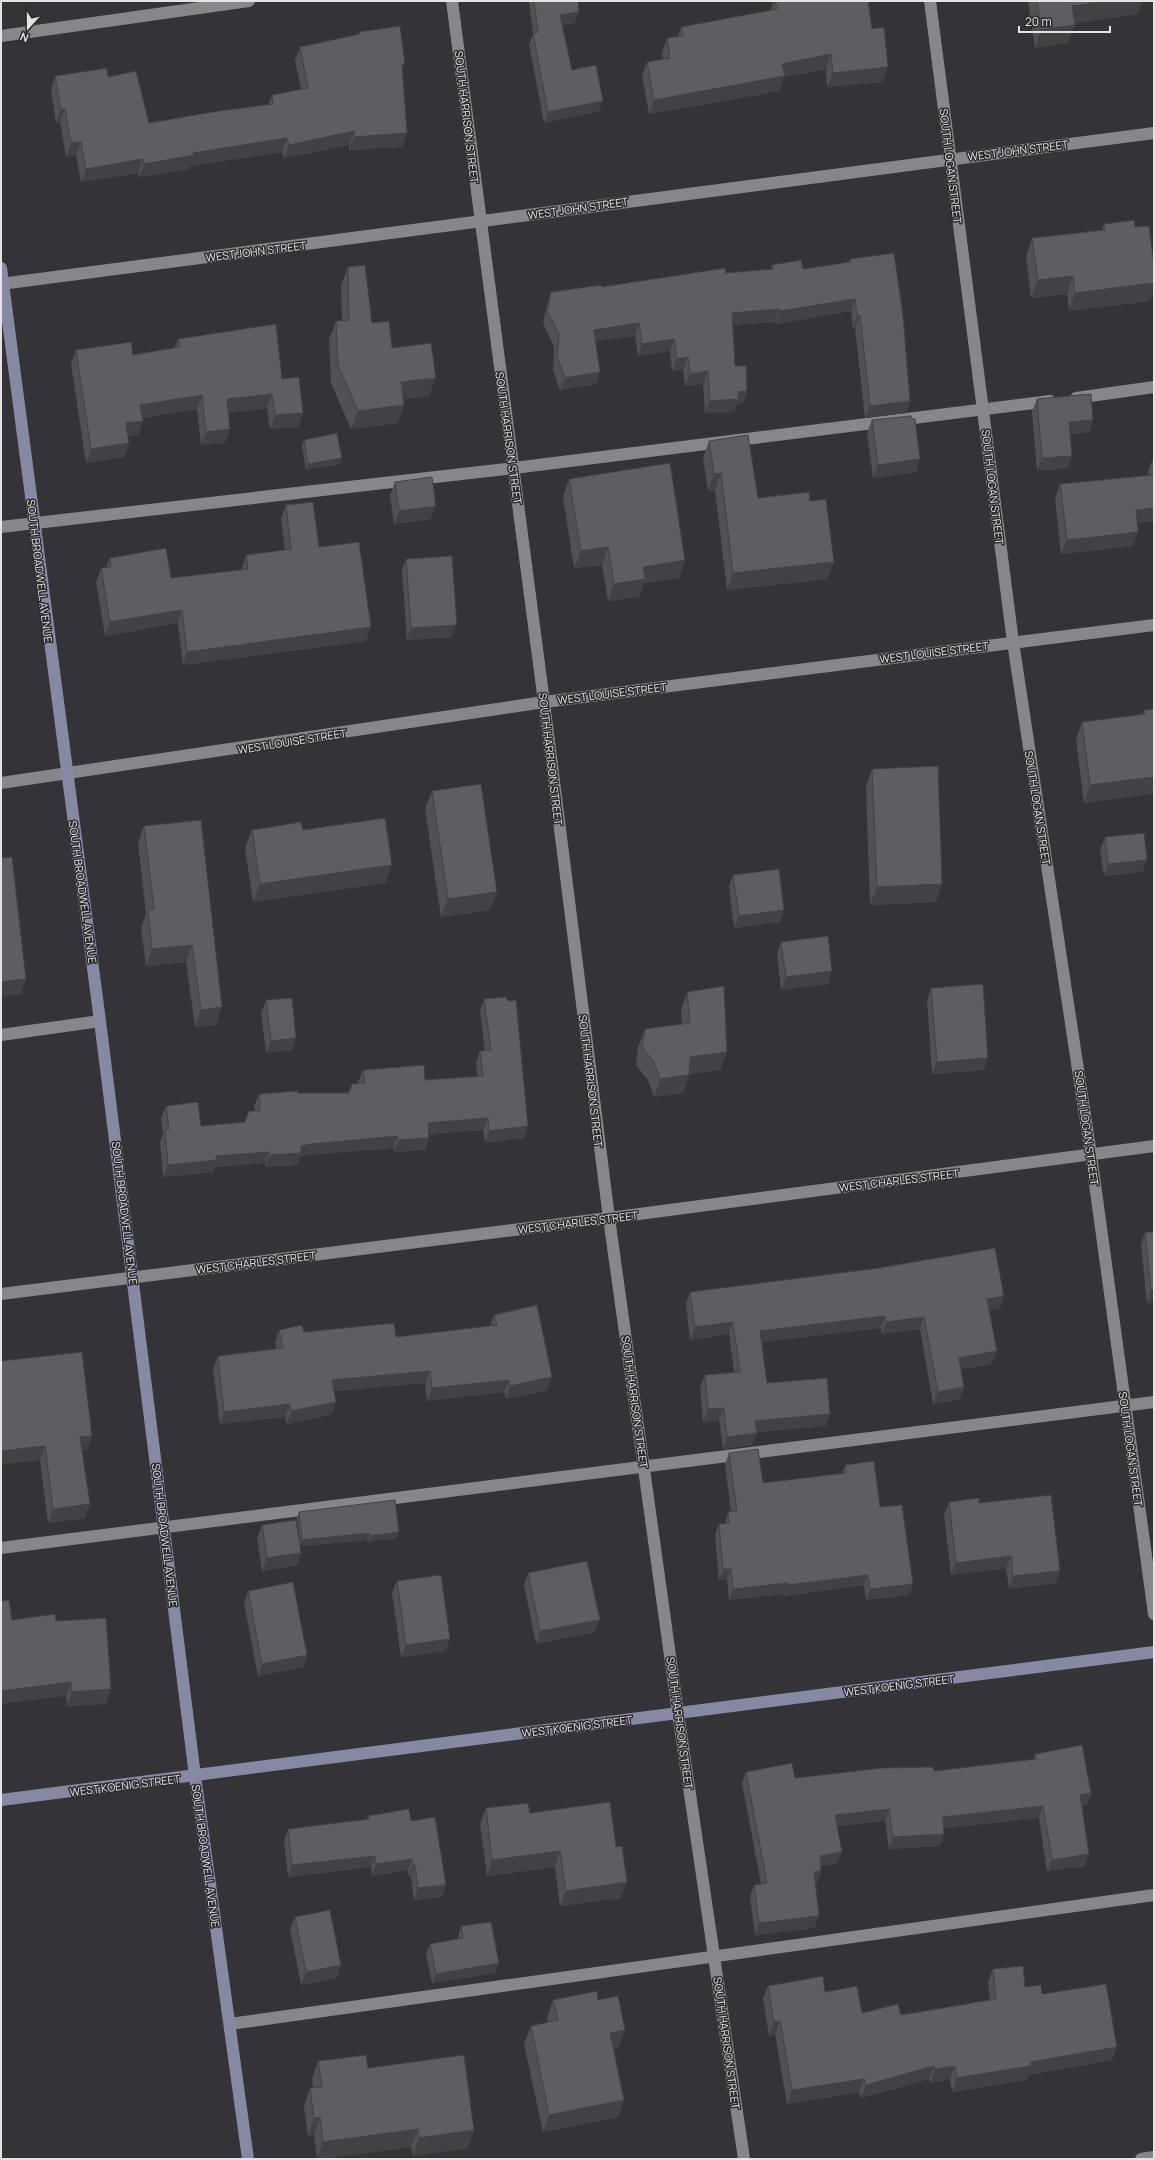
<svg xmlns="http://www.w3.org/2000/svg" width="1155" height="2160" viewBox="0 0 1155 2160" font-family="Manrope,sans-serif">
  <rect width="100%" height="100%" fill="#343438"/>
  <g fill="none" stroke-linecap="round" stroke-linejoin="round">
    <path stroke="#86878b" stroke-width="12" d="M1,36l248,-35
      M1076,398l78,-11
      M1,527l513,-59 536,-67
      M1,1035l99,-14
      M1,1548l1153,-146
      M230,2024l924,-129"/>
    <path stroke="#86878b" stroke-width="12" d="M452,1l92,701 65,516 69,495 66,446
      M930,1l83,641 78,513 63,459
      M1,284l1153,-151
      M1,783l543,-81 610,-77
      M1,1294l608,-76 545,-72
      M1141,2159l13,-2"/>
    <path stroke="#8789a4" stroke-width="12" d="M1,268l99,753 95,755 53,383
      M1,1800l1153,-148"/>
  </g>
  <path fill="#505154" d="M529,1h49l-3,22 -13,2 10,45 27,41 -55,12 -15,-79 4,-10z
    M774,1h94l4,28 11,53 -56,5 -1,-18 -42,8 -5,14 -130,23 -7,-38 5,-14 16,-3 -1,-6 5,-15 11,-2 3,-9 89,-17z
    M1028,1h114l-4,13 -64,9 -6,20 -33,5z
    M359,32l43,40 5,61 -5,14 -53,3v-5l-65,13 -2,-6 -92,14 -1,3 -50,8 -1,-4 -57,9 -5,-27 -10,2 -6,-35 -4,1 -5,-33 4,-14 53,1 41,46 119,-18 4,-10 29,-6 -6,-29 5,-13 58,-13z
    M1104,224l31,3 19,38v25l-4,11 -81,10 -2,-17 -36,4 -5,-42 6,-18 70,-8z
    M850,259l60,142 -4,12 -41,5 -10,-90h-2l-2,-17 -75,13 -1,-2 -42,3 2,41 12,25 -4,12 -6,1 -3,8 -29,1 -2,-29 -18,2 -2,-17 -11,2 -2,-20 -32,5 -3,-20 -39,5 4,31 -4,12 -36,6 -7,-20 1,-23 -11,-24 4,-18 4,-13 175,-19 45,-3 1,-5 31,4 46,-7z
    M348,267l24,56 57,73 -26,3 -5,24 -47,6 -20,-46 -2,-44 7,-18h6l-1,-36z
    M178,339l104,40 21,34 -5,14 -28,2 -3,-21 -39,5 -3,30 -24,2 -4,-36 -55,9 1,3 -5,14 -10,1 1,7 -5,14 -38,6 -15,-99 5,-14 57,5 41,-7z
    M1037,399l56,21 -4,12 -19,2 2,22 -4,12 -31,3 -5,-59z
    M912,419l8,40 -4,13 -43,6 -6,-45 5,-13z
    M304,440l38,18 -3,6 -33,6 -4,-24z
    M709,441l49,57 52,3 24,61 -7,17 -100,11 -12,-100 -7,1 -5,-33z
    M1154,456v65l-17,2 -4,23 -72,8 -6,-55 5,-15 89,-9 -1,-4z
    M569,479l116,81 -6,18 -35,5 -5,14 -31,4 -6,-36 -28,3 -11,-71z
    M395,482l36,37 -37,5 -4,-29z
    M286,505l33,42 47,94 -183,24 -5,-42 -73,13 -9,-54 5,-14 5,-1 4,-9 61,20 71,-8v-2l4,-13 39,-5 -4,-31z
    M406,559l46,78 -45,3 -5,-69z
    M1154,709l-70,94 -8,-63 6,-18 61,-8 1,-4z
    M872,769l64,133 -66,3 -4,-118z
    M432,791l58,119 -49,7 -16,-108z
    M201,820l15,205 -21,2 -9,-65 -40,4 -5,-38 5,-14 -8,-71 6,-17z
    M252,830h51l89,35 -7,18 -132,19 -8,-54z
    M1105,837l42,23 -5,12 -38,4 -4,-26z
    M733,875l51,35 -4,12 -46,6 -5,-41z
    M781,942l51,29 -4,13 -47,6 -4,-36z
    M931,988l53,82 -52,4 -5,-74z
    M687,992l33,78 -31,4 -6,19 -29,4 -6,-17 -12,-15 2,-18 7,-18 37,-5 -1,-14z
    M484,999l40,139 -39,5 -2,-13 -54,4 -4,16 -31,2 -1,-4 -86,7 -7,2 -3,8 -32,2v-4l-51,4 -1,5 -50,5 -3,-35 3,-9 -2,-15 5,-12 35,20 44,-4 10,-11 -1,-5 5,-12 39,-1h50l4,-9 6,-1v-1l5,-12 62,10 52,-4 -1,-13 4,-12h5l-5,-41z
    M266,1000l26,50 -26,3 -5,-40z
    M1145,1232h9v70l-7,1 -6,-58z
    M690,1292l314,4 -4,12 -11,2 3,54 -31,5 -1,30 -27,5 -13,-75 -38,5 -1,-6 -119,14 5,41 63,31 -4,12 -69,6 -5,13 -29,4 -4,-29 -16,2 -3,-35 5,-12 29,-3 -5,-38 -39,6 -4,-36z
    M494,1315l54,75 -42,9 -2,-7 -77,9 -2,-18 -91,8 2,11 -4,12 -45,10 -2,-7 -65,7 -7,-55 5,-13 58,-7 -1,-7 4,-12 25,2 92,5 94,-11z
    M1,1361l86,89h-5l8,54 -5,14 -37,5 -8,-63 -39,4z
    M729,1453l34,30 79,-10 3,-8 35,42 33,77 -4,11 -43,5 -2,-15 -80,11v-2l-55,6 -2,-20h-8l-4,-45 4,-11h6l3,-12h3l-6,-48z
    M949,1502l30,1 77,80 -47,6 -3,-21 -55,7 -7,-60z
    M299,1512l98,26 -30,4v-2l-67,6 1,7 -4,12 -35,6 -5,-33 5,-13 38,18 -3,-25z
    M528,1573l67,59 -59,12 -12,-59z
    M397,1581l49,70 -45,6 -9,-64z
    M248,1591l59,64 -4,12 -45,9 -14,-73z
    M12,1620l44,1 50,83 -39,2 -1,-10z
    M1035,1754l56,39 -4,12 -5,1 3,60 -38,5 -8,-53 -95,10 -4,18 -51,3 -4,-28 -48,5v37l-16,3v5l-4,12h-2l4,33 -5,12 -59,7 -5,-38 4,-12 7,-1 -19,-101 4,-11 49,6 139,-7 99,-11z
    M486,1808l44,5 91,85 -61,8 -5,-39 -68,9 -7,-52z
    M368,1816l43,5 35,64 -4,12 -28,3 -3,-23h-2l-1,-7 -36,6 -1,-9 -83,10 -4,-36 4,-12 78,-9z
    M295,1917l42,61 -36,7 -11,-56z
    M461,1926l38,37 -4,10 -63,10 -6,-29 4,-10 28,-5v-3z
    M993,1969l32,18 17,7 75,53 -5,13 -84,15 -2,5 -74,12 -2,-13 -20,4 -1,-4 -68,19 -2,-6 -72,12 -12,-70 -6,2 -6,-37 5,-13 57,6 37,21 39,2 89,-15 -2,-18z
    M553,2000h45l20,48 -4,1 10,51 -6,17 -75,15 -19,-88 7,-18 17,-4 -1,-4z
    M318,2061l50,7 106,62 -6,18 -55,8 -2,-9 -90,12h-4l-3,-24 -6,1 -4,-30 6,-18h3l-1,-9z"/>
  <path fill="#414245" d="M1109,1h33l-4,13 -73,10 7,-18z
    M579,12l-4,11 -19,2 4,-10z
    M1075,25l-7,18 -33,5 6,-18z
    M831,54l-5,15 -42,8 -5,14 -130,23 5,-14 128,-36z
    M402,64h3l-5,13z
    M888,67l-5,15 -56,5 6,-14z
    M603,101l-4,10 -55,12 4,-11z
    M65,109l-5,13 -4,1 5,-13z
    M354,131l-5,14 -65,13 5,-13z
    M407,133l-5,14 -53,3 5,-13z
    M287,138l-5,14 -92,14 -1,3 -50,8 5,-13 49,-11z
    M81,142l-5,13 -10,2 5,-14z
    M143,159l-5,14 -57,9 5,-13z
    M1073,276l-6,18 -36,4 7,-18z
    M1154,283v7l-4,11 -81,10 6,-18z
    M855,299l-4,12 -75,13 4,-13z
    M780,309l-5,13 -47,3 4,-12z
    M860,315l-5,13h-2l4,-12z
    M639,323l-4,13 -45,6 4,-12z
    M674,339l-4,12 -32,5 4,-12z
    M688,357l-5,12 -11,2 5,-12z
    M708,371l-5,13 -18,2 5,-12z
    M600,372l-4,12 -36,6 5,-12z
    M436,378l-7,18 -34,4 6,-18z
    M747,391l-4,12 -6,1 -3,8 -29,1 5,-12 28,-9z
    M272,394l-5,14 -45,5 5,-14z
    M202,395l-5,14 -62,10 5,-14z
    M910,401l-4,12 -41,5 5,-12z
    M404,405l-6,18 -47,6 7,-18z
    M303,413l-5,14 -28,2 5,-14z
    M1093,420l-4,12 -24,2 4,-12z
    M143,421l-5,14 -17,2 5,-14z
    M230,429l-5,14 -24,2 5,-13z
    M129,443l-5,14 -38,6 5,-14z
    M1072,456l-4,12 -31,3 5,-13z
    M342,458l-3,6 -33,6 2,-6z
    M920,459l-4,13 -43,6 5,-13z
    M721,473l-6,17 -7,1 6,-17z
    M436,506l-5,13 -37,5 5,-13z
    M1154,508v13l-23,3 5,-14z
    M1138,532l-5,14 -72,8 6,-14z
    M608,547l-6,18 -28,3 7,-17z
    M685,560l-6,18 -35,5 -5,14 -31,4 6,-17 29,-17z
    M834,562l-7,17 -100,11 6,-17z
    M182,610l-4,13 -73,13 5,-14z
    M457,625l-5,12 -45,3 4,-12z
    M371,627l-5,14 -183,24 4,-13z
    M1154,777v17l-70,9 6,-18z
    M1147,860l-5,12 -38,4 4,-12z
    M392,865l-7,18 -132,19 7,-18z
    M942,884l-6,18 -66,3 7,-18z
    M497,892l-7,18 -49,7 7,-18z
    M784,910l-4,12 -46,6 5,-12z
    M192,945l-6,17 -40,4 6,-17z
    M832,971l-4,13 -47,6 5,-13z
    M26,979l-5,15 -20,3v-15z
    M222,1007l-6,18 -21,2 6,-17z
    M296,1038l-4,12 -26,3 5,-12z
    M727,1052l-7,18 -37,5 7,-18z
    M988,1058l-4,12 -52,4 5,-12z
    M689,1075l-6,18 -29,4 6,-18z
    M488,1118l-5,12 -59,4 4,-11z
    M528,1126l-4,12 -39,5 4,-12z
    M398,1136l-5,12 -86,7 -7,2 -3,8 -32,2 5,-12 31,-9 11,-2z
    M429,1138l-4,12 -31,2 4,-12z
    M269,1152l-4,11 -51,4 -1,5 -50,5 5,-12 48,-9z
    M1151,1290h3v12l-7,1z
    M1004,1296l-4,12 -17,4 4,-13z
    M885,1316l-4,12 -125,15 4,-12z
    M924,1317l-4,12 -38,5 4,-12z
    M733,1322l-4,12 -39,6 5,-13z
    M997,1351l-5,13 -37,6 4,-12z
    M430,1371l-5,12 -98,9 5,-12z
    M552,1377l-4,13 -42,9 4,-13z
    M509,1380l-5,12 -77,9 5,-13z
    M964,1387l-4,12 -27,5 5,-12z
    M336,1402l-4,12 -45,10 4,-13z
    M290,1404l-5,13 -65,7 4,-12z
    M724,1408l-5,12 -16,2 5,-13z
    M830,1414l-4,12 -75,7 4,-12z
    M757,1433l-5,12 -29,4 4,-12z
    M92,1436l-5,14 -12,1 5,-14z
    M45,1446l-5,14 -39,4v-13z
    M90,1504l-5,14 -37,5 5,-14z
    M399,1532l-2,6 -30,4 3,-6z
    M369,1533l-2,7 -67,6 2,-6z
    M301,1553l-4,12 -35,6 5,-13z
    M1011,1556l-5,12 -55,7 5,-12z
    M723,1569h8l-4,11h-8z
    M1060,1571l-4,12 -47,6 4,-13z
    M868,1575l-4,10 -80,11 4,-11z
    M788,1583l-4,11 -55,6 4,-11z
    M913,1584l-4,11 -43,5 4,-11z
    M600,1620l-5,12 -59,12 4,-13z
    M450,1639l-4,12 -45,6 5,-12z
    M307,1655l-4,12 -45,9 4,-12z
    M71,1682l-5,14 -65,8v-13z
    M111,1689l-5,15 -39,2 5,-14z
    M1091,1793l-4,12 -11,2 4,-12z
    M1043,1806l-4,12 -100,11 4,-12z
    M889,1809l-4,12 -54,6 4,-12z
    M944,1834l-4,12 -51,3 4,-12z
    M560,1851l-5,16 -68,9 5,-16z
    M842,1852l-5,11 -22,4 5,-11z
    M1089,1854l-4,12 -38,5 5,-11z
    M375,1856l-4,11 -83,10 4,-12z
    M412,1859l-4,11 -36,6 4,-12z
    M413,1865h2l-4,12h-2z
    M821,1871l-4,12 -7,1 4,-12z
    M627,1882l-6,16 -61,8 6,-15z
    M446,1885l-4,12 -28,3 4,-12z
    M819,1916l-5,12 -59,7 4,-12z
    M499,1963l-4,10 -63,10 4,-9z
    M341,1965l-4,13 -36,7 5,-13z
    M780,2021l-5,13 -6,2 5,-14z
    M625,2030l-7,18 -14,3 6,-18z
    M1117,2047l-5,13 -84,15 -2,5 -74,12 5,-14 74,-16z
    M934,2066l-5,13 -68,19 5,-13z
    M955,2066l-5,13 -20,4 5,-14z
    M864,2079l-5,13 -72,12 5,-14z
    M624,2100l-6,17 -75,15 6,-17z
    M320,2117l-6,18 -6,1 6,-18z
    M418,2129l-7,18 -90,12h-4l6,-17z
    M474,2130l-6,18 -55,8 6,-18z"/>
  <path fill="#5d5e62" stroke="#414245" d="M534,1h44l1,11 -19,3 12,55 24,-5 7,36 -55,11 -15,-78 5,-2z
    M775,1h93l4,28 12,-2 4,40 -55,6 -2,-19 -49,10 3,12 -131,24 -7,-38 23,-4 -3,-20 16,-2 -2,-9 96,-18z
    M1037,1h72l-37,5 3,19 -34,5z
    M400,26l5,38h-3l5,69 -53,4v-6l-65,14 -2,-7 -94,15 1,2 -50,9 -1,-5 -57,10 -5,-27 -10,1 -6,-34 -4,1 -6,-34 52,-8 1,9 28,-6 13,52 70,-12 54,-7 -1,-9 36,-7 -8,-41 60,-13 -1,-2z
    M1134,220l1,7 14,-1 5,39v18l-79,10 -2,-17 -35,4 -6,-42 73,-8 -1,-6z
    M894,253l9,62 7,86 -40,5 -10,-91 -3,1 -2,-17 -75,12v-2l-48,4 3,53h11l1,25 -9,1v7l-28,2 -2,-30 -18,3 -2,-17 -11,2 -3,-20 -32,5 -3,-21 -45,7 6,42 -35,6 -8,-21 2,-23 -12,-23 4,-19 50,-7 1,2 123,-19 1,5 47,-4 -1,-4 29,-5 2,9 47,-7v-3z
    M365,265l7,58 17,-2 3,27 39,-5 5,35 -35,4 3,23 -46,6 -20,-46 -2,-44 13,-1 -1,-53z
    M276,324l6,55 17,-2 4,36 -28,2 -3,-21 -45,5 3,30 -24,3 -4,-37 -62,10 3,16 -17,2 3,20 -38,6 -15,-99 55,-8 2,13 46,-8 -1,-8z
    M1091,394l2,26 -24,2 3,34 -30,2 -5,-59z
    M911,416l1,3h3l5,40 -42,6 -6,-45z
    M337,433l5,25 -34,6 -4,-24z
    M748,435l10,63 51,-6 1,9 16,-2 8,63 -101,11 -12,-100 -7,1 -5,-33z
    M670,463l15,97 -42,7 2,12 -31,5 -6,-37 -27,4 -12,-72z
    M1154,475v33l-18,2 2,22 -71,8 -7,-56z
    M432,477l4,29 -37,5 -4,-29z
    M313,502l6,45 40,-5 12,85 -184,25 -5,-42 -72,12 -9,-54 10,-1 -1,-9 56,-10 5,30 77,-9 -2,-14 45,-6 -5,-44z
    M452,556l5,69 -46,3 -5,-69z
    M1154,709v68l-64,8 -8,-63 63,-8 -1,-4z
    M938,766l4,118 -65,3 -5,-118z
    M481,784l16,108 -49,7 -16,-108z
    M385,818l7,47 -132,19 -8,-54 49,-8 2,8z
    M201,820l21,187 -21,3 -9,-65 -40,4 -4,-39 6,-1 -10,-83z
    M1144,833l3,27 -39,4 -3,-27z
    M12,857l14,122 -25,3v-124z
    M779,869l5,41 -45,6 -6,-41z
    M828,936l4,35 -46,6 -5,-35z
    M983,984l5,74 -51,4 -6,-74z
    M724,986l3,66 -37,5 -1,18 -29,4 -6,-17 -12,-15 3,-18 45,-6 -3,-31z
    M506,997l2,4 8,-1 12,126 -39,5 -1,-13 -60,5 1,15 -31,2v-4l-86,8 -11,2v7l-31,2 -1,-3 -53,4 1,4 -49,5 -3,-35 4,-1 -3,-23 32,-4 3,24 44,-4 4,-11h11l-1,-17 38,-3 1,2h51l3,-9 13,-1 -2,-13 61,-5 1,15 58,-4 -3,-25 11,-1 -7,-51z
    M292,998l4,40 -25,3 -5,-41z
    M1145,1232h9v58h-3z
    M995,1248l9,48 -17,3 10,52 -38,7 5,29 -26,5 -14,-75 -38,5 -1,-6 -125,15 7,52 60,-5 3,36 -75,7 2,12 -30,4 -3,-29 -16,1 -3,-34 35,-3 -7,-50 -38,5 -5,-35 189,-24z
    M537,1305l15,72 -42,9 -1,-6 -77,8 -2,-17 -98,9 4,22 -45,9 -1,-7 -66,8 -6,-56 65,-8 -4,-18 23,-5 2,7 90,-9 2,14 101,-12 -3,-10z
    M82,1352l10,84 -12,1 10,67 -37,5 -8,-63 -44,5v-90z
    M758,1449l5,34 83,-10 -1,-8 29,-4 6,46 22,-2 11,79 -43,5 -2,-14 -80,10v-2l-55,6 -2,-20h-8l-4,-45 10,-1 -1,-11 9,-1 -8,-58z
    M1051,1495l9,76 -47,5 -2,-20 -55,7 -7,-61 30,-4v5z
    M395,1500l4,32 -29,4 -1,-3 -67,7 -3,-28z
    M296,1520l5,33 -34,5 -5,-33z
    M587,1561l13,59 -60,11 -12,-58z
    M441,1575l9,64 -44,6 -9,-64z
    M293,1582l14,73 -45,9 -14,-73z
    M9,1600l3,20 43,-6 1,7 50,-3 5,71 -39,3 -1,-10 -70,9v-90z
    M1082,1745l9,48 -11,2 9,59 -37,6 -9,-54 -100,11 1,17 -51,3 -4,-28 -54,6 7,37 -22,4 1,15 -7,1 5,44 -60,7 -5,-38 13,-2 -21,-111 46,-9 3,15 87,-10 51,-1 1,4 102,-12 -1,-5z
    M610,1802l6,45 6,-1 5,36 -61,9 -6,-40 -68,9 -6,-52 42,-5 2,10z
    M409,1809l2,12 24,-4 11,68 -28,3 -3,-23h-2l-1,-6 -36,5 -1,-8 -83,9 -4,-36 81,-10 -1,-3z
    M330,1910l11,55 -35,7 -11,-55z
    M491,1922l8,41 -63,11 -6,-30 33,-6 -2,-12z
    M1023,1966l2,21 16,-2 1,9 64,-10 11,63 -86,15v4l-74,12 -2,-12 -20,3 -1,-3 -68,19 -2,-6 -72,11 -12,-69 -6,1 -6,-36 55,-10 2,16 32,-6 5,27 36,-9 3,11 95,-16 -3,-30z
    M597,1991l1,9 20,-4 7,34 -15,3 14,67 -75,15 -18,-89 27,-6 -5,-20z
    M366,2055l2,13 96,-13 10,75 -55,8 -1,-9 -95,13 -3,-25 -6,1 -4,-30 12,-1 -4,-26z"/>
  <g text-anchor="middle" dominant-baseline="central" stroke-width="3" stroke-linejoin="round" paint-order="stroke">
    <g font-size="11" fill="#e4e4e7" stroke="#2a2a2e">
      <text transform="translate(467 117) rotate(83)">SOUTH HARRISON STREET</text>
      <text transform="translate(1018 150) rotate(-7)">WEST JOHN STREET</text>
      <text transform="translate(951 166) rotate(83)">SOUTH LOGAN STREET</text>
      <text transform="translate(578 208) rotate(-8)">WEST JOHN STREET</text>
      <text transform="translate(256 251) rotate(-7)">WEST JOHN STREET</text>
      <text transform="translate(509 438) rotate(82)">SOUTH HARRISON STREET</text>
      <text transform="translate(993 487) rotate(83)">SOUTH LOGAN STREET</text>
      <text transform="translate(40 571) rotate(83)">SOUTH BROADWELL AVENUE</text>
      <text transform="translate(934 652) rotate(-7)">WEST LOUISE STREET</text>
      <text transform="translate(612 693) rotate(-7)">WEST LOUISE STREET</text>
      <text transform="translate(292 741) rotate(-9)">WEST LOUISE STREET</text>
      <text transform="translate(551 759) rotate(83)">SOUTH HARRISON STREET</text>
      <text transform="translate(1038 808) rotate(81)">SOUTH LOGAN STREET</text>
      <text transform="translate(83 892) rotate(82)">SOUTH BROADWELL AVENUE</text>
      <text transform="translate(591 1081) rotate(83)">SOUTH HARRISON STREET</text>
      <text transform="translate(1087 1128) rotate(82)">SOUTH LOGAN STREET</text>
      <text transform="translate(899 1180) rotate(-7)">WEST CHARLES STREET</text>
      <text transform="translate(125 1213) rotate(83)">SOUTH BROADWELL AVENUE</text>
      <text transform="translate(578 1222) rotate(-7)">WEST CHARLES STREET</text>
      <text transform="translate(256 1262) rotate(-7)">WEST CHARLES STREET</text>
      <text transform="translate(635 1402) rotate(82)">SOUTH HARRISON STREET</text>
      <text transform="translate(1131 1449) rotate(82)">SOUTH LOGAN STREET</text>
      <text transform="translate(165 1535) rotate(83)">SOUTH BROADWELL AVENUE</text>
      <text transform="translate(899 1685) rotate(-7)">WEST KOENIG STREET</text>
      <text transform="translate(680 1723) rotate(82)">SOUTH HARRISON STREET</text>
      <text transform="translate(577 1726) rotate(-7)">WEST KOENIG STREET</text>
      <text transform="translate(125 1785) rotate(-7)">WEST KOENIG STREET</text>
      <text transform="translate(206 1856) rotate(82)">SOUTH BROADWELL AVENUE</text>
      <text transform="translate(727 2043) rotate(82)">SOUTH HARRISON STREET</text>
    </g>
  </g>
  <rect width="1155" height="2160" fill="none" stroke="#e4e4e7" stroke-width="4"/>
  <g transform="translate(28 28) rotate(201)" stroke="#2a2a2e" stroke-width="3" paint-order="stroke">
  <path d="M0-3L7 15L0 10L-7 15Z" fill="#e4e4e7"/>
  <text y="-6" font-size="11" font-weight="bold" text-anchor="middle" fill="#e4e4e7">N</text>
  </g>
  <path d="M1019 26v6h91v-6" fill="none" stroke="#e4e4e7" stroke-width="2"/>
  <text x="1025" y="26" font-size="12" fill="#e4e4e7" stroke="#2a2a2e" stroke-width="3" paint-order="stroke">20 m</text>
</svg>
